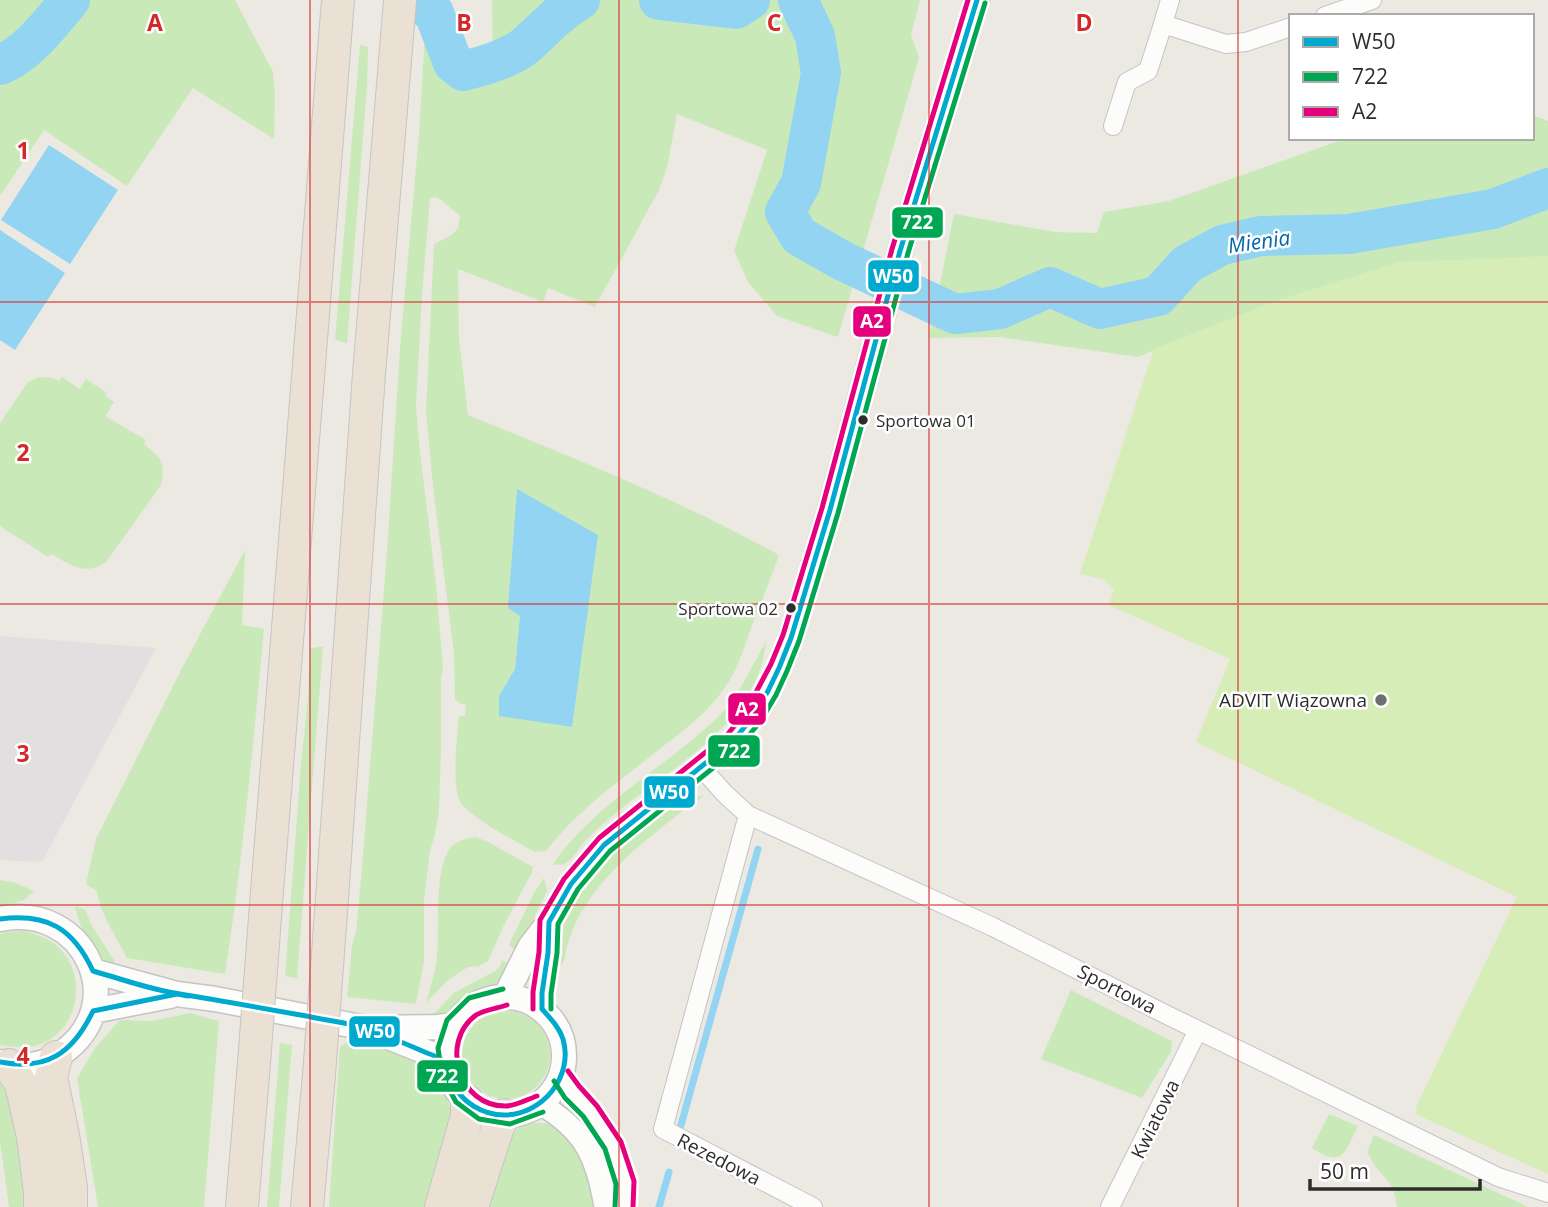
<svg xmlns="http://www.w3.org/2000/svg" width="1548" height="1207" viewBox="0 0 1548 1207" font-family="'Open Sans',sans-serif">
  <rect width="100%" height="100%" fill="#ece8e2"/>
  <path fill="#e2dfe1" d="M0,636l156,12 -114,214 -42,-2z"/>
  <path fill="#cae9b9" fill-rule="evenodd" d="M0,0h235l38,72 2,24 -1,43 -81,-51 -66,98 -83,-56 -44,66z
    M492,0h428l-9,35 8,23 -81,279 -61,-21 -29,-34 -14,-31 33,-101 -90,-36 -10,54 -8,22 -64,117 -47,-19 -5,14 -85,-33 1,69 9,77c105,43 212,85 311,140 -8,22 -16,43 -25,65 -11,30 -16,52 -36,77 -14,18 -34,33 -52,47 -42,34 -87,64 -120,107l-11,1c-16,-9 -71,-37 -76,-53 -7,-18 -2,-63 0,-83h6l1,-11 -7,-2 -4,-4 -1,-45 -21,-167 -7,-76 8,-167 16,-8 8,-7 2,-13 -19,-16 -7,-3 -4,2 -8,96 -6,111 3,37 17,141 7,84 -2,10v70l-2,64 -4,22 -5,17 -6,50v60l-8,43 -69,-7 5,-51 4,-15 5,-51 26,-329 13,-203 19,-214 6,-101 18,27 9,22 9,7 14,-6 18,-12zM520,616l52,111 -73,-31 16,-26z
    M360,45l8,2 -1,39 -20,257 -12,-3z
    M1532,115l16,6v282l-434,71 40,-124 -16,7 -139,-20 -70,1 25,-124 101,18 42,1 7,-21 65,-11 178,-63h185z
    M39,377l13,1 7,3 3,-4 18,12 6,-10 21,14 -2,3 9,6 -9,14 41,24 -2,4c17,14 22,18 17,41l-54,76c-20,16 -37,4 -56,-7l-3,3 -48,-31v-103l28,-41z
    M245,550l-3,75 22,4c-11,115 -21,230 -39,345l-98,-16c-12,-24 -25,-40 -30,-67l-11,-7 10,-45 84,-167z
    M766,641c-3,26 -10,43 -25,65 -39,53 -109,86 -156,135 -9,10 -16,28 -32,23 42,-61 112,-96 164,-146 22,-22 34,-50 49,-77z
    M316,647h7l-26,331h-2l-10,-2 16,-212 7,-66 2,-49z
    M704,796c-23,15 -44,33 -65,50 -36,32 -67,66 -75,115l-3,4 -6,-2c0,-10 2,-17 5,-26 16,-50 48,-81 88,-112 11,-9 25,-25 39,-28 5,-1 11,0 17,-1z
    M476,837l12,5 45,25 -1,5 -29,55 -15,34 -9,5 -11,1 -11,7 -11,8 -20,21c4,-16 10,-32 11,-48 3,-28 -4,-85 14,-108 7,-7 16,-9 25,-10z
    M544,878l3,13 -30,61 -8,-7 25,-52z
    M0,880l16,3 18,8 -10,9 -24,7z
    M75,906l10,4 7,16 27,42c-25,-9 -39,-37 -44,-62z
    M24,931c12,3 25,7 34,16 31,29 21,85 -20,98 -13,4 -25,2 -38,0v-111l5,-2z
    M502,960l10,5 -4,8 -12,11 -20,7 -10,6 -19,15 -20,5 10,-6 17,-18 41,-22 5,-5z
    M1071,990l101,51 -1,11 -29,46 -101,-39z
    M462 1055a44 44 0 1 1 88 0a44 44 0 1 1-88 0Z
    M190,1013l29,8 -15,186h-106l-21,-129 18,-30 25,-28 32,1z
    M354,1037l72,27 9,12 9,15 7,18 -2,24 -23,74h-97l11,-160z
    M280,1043l12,2 -13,162h-12z
    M0,1078l3,2 11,32 9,63 3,32h-17l-9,-66z
    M1329,1114l29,12c-14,28 -15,42 -46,22z
    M536,1123c5,0 12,0 17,2 32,11 39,53 41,82h-111l16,-54 20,-26z
    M1374,1135l154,72h-131l-2,-12 -4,-10 -7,-9 -9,-10 -8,-14z"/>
  <path fill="#d6edb7" d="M1548,256v918l-133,-60 2,-9 100,-208 -321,-155 34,-83 -121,-54 5,-15 -11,-11 -23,-5 74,-225 116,-46 129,-41z"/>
  <path fill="#92d4f1" d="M49,145l69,45 -48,74 -69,-44z
    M0,230l65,43 -50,77 -15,-10z
    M517,489l81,46 -26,192 -73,-11v-20l16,-27 5,-53 -12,-8z"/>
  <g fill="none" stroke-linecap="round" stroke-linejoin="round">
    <path stroke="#92d4f1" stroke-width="7" d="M681,1125l77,-276
      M659,1207l10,-35"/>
    <path stroke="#92d4f1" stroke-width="40" d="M413,0l6,2 15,11 19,50 10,8c17,-4 48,-13 62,-25 18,-15 33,-34 55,-46
      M659,0l77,9 14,-9
      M798,0l17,36 6,37 -20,110 -16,29 14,24 44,25 112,53 45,-5 50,-22 50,22 58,-13 29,-32 35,-19 39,-9 88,-2 144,-25 55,-21
      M0,65c26,-10 52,-43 70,-65"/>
    <g stroke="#c5c4c3" stroke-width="20">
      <path id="minor" d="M1170,0l-7,24 63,20 20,-2 45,-15
        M1325,16l47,-16
        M1113,126l14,-44 21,-11 15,-47
        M700,766l25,28 23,21 245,112 172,87 333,163 50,16
        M748,815l-85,314 150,78
        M1110,1207l88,-177"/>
    </g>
    <g stroke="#c5c4c3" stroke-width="24">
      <path id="tertiary" d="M561,1076l11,16 18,19 23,34 12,38 -1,24
        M540,1104c45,26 57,54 65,103"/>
    </g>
    <g stroke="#c5c4c3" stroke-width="27">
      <path id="secondary" d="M0,919c84,-17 132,85 62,134 -18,13 -41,15 -62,9
        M93,971l84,23 38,5 151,29 70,28 11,8
        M446 1056a59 59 0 1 1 118 0a59 59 0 1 1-118 0Z
        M505,997l25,-50 19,-25 22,-38 33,-39 129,-104 19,-23 16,-27 11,-23 12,-30 39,-128 70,-259 77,-251
        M542,1009v-16l6,-40 1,-31
        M93,1011l77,-15
        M374,1028l64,-1 17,-2"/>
    </g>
    <g stroke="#c6c5c3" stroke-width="34">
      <path id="motorway" d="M265,917l73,-917
        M330,926l39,-552 31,-374
        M56,1057l-5,20 12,58 8,52v20
        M9,1065l12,19 12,53 7,55v15
        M242,1207l12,-144
        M307,1207l12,-132
        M441,1207l26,-91v-15
        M472,1207l25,-77 7,-15"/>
    </g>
    <use href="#minor" stroke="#fcfcfb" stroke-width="18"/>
    <use href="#tertiary" stroke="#fcfcfb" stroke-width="21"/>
    <use href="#secondary" stroke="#fcfcfb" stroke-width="24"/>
    <use href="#motorway" stroke="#eae0d4" stroke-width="32"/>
    <g stroke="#c6c5c3" stroke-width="34" stroke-linecap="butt">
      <path id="motorway-bridge" d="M254,1063l11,-146
        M319,1075l11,-149"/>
    </g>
    <use href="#motorway-bridge" stroke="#eae0d4" stroke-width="32"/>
    <g stroke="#fff" stroke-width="10">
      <path id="bus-1" d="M0,919c47,-6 73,9 93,52
        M93,971c29,8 58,19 87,23 44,7 87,15 131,23 19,4 39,6 57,12 20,7 40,16 59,24 6,2 14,5 19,10 4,5 4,14 7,20 8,19 30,32 51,32 38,0 70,-38 59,-76 -4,-12 -13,-21 -21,-30v-16l6,-40 1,-31 22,-38 33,-39 129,-104 19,-23 16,-27 11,-23 12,-30 39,-128 70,-259 77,-251
        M0,1062c47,9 73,-9 93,-51l84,-17 11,2"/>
    </g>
    <g stroke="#fff" stroke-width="10">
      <path id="bus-2" d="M503,989l-34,9 -22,22 -9,28 4,28 14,26 23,17 31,5 33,-12
        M551,1009v-15l6,-41 1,-29 20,-35 32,-38 129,-104 21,-25 16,-27 11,-24 12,-30 39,-128 70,-260 77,-250
        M554,1081l11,17 18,18 22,33 11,35 -1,23"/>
    </g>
    <g stroke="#fff" stroke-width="10">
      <path id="bus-3" d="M507,1005c-9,3 -23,5 -31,10 -37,27 -17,92 30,91 10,0 22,-7 31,-10
        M533,1009v-17l6,-40 1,-32 24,-41 35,-41 128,-103 18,-22 26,-49 12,-29 39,-127 70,-259 76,-249
        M568,1071l11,15 18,20 24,36 13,39 -1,26"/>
    </g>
    <use href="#bus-1" stroke="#00a9ce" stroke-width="5"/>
    <use href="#bus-2" stroke="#00a651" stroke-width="5"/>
    <use href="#bus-3" stroke="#e5007d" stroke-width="5"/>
  </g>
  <path fill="none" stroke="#d62828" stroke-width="2" stroke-opacity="0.55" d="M310,0v1207M619,0v1207M929,0v1207M1238,0v1207M0,302h1548M0,604h1548M0,905h1548"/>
  <g fill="#2d2d2d" stroke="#fff" stroke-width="2.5">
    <circle cx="863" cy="420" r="6"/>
    <circle cx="791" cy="608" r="6"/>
  </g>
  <circle fill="#706e6c" stroke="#fff" stroke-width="2.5" cx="1381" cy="700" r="7"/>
  <g text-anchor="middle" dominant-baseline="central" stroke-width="5" stroke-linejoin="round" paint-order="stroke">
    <g font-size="17" fill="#2d2d2d" stroke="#fff" text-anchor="start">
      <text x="876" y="420">Sportowa 01</text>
      <text x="778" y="608" text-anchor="end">Sportowa 02</text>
    </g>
    <g font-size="19" fill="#2d2d2d" stroke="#fff" text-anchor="end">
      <text x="1367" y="700">ADVIT Wiązowna</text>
    </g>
    <g font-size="19" fill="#2d2d2d" stroke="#fff">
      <text transform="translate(1117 989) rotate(27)">Sportowa</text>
      <text transform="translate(1155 1119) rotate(-64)">Kwiatowa</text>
      <text transform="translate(719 1159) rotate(27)">Rezedowa</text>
    </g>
    <g font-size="21" font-style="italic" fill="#0368ab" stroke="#fff">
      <text transform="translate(1259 241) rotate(-8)">Mienia</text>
    </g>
  </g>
  <g font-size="23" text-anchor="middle" font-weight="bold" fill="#d62828" stroke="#fff" stroke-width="5" stroke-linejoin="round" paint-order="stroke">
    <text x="155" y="31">A</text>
    <text x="464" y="31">B</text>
    <text x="774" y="31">C</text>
    <text x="1084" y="31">D</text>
    <text x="23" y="159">1</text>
    <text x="23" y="461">2</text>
    <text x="23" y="762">3</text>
    <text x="23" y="1064">4</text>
  </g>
  <g stroke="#fff" stroke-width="2.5">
    <rect x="891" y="206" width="53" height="33" rx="7" fill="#00a651"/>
    <rect x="867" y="259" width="53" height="34" rx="7" fill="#00a9ce"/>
    <rect x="852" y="305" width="40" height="33" rx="7" fill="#e5007d"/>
    <rect x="727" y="692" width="40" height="34" rx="7" fill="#e5007d"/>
    <rect x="707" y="734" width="54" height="34" rx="7" fill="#00a651"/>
    <rect x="643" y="775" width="53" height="34" rx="7" fill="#00a9ce"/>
    <rect x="348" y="1015" width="53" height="33" rx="7" fill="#00a9ce"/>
    <rect x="416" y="1059" width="53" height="34" rx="7" fill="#00a651"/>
  </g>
  <g font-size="19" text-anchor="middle" font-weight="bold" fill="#fff">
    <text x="917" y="229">722</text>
    <text x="893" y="283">W50</text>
    <text x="872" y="328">A2</text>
    <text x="747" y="716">A2</text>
    <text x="734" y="758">722</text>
    <text x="669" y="799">W50</text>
    <text x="375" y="1038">W50</text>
    <text x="442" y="1083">722</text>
  </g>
  <rect x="1289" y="14" width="245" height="126" fill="#ffffff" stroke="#ababab" stroke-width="2"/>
  <rect x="1303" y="37" width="35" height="10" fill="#00a9ce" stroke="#ababab" stroke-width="2"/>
  <text x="1352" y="49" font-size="21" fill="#2d2d2d">W50</text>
  <rect x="1303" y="72" width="35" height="10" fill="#00a651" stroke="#ababab" stroke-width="2"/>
  <text x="1352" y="84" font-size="21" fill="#2d2d2d">722</text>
  <rect x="1303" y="107" width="35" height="10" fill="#e5007d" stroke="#ababab" stroke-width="2"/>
  <text x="1352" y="119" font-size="21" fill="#2d2d2d">A2</text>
  <path d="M1310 1179v10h170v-10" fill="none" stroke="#2d2d2d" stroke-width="3.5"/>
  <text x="1320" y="1179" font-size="21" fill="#2d2d2d" stroke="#ffffff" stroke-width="5" paint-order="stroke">50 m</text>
</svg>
